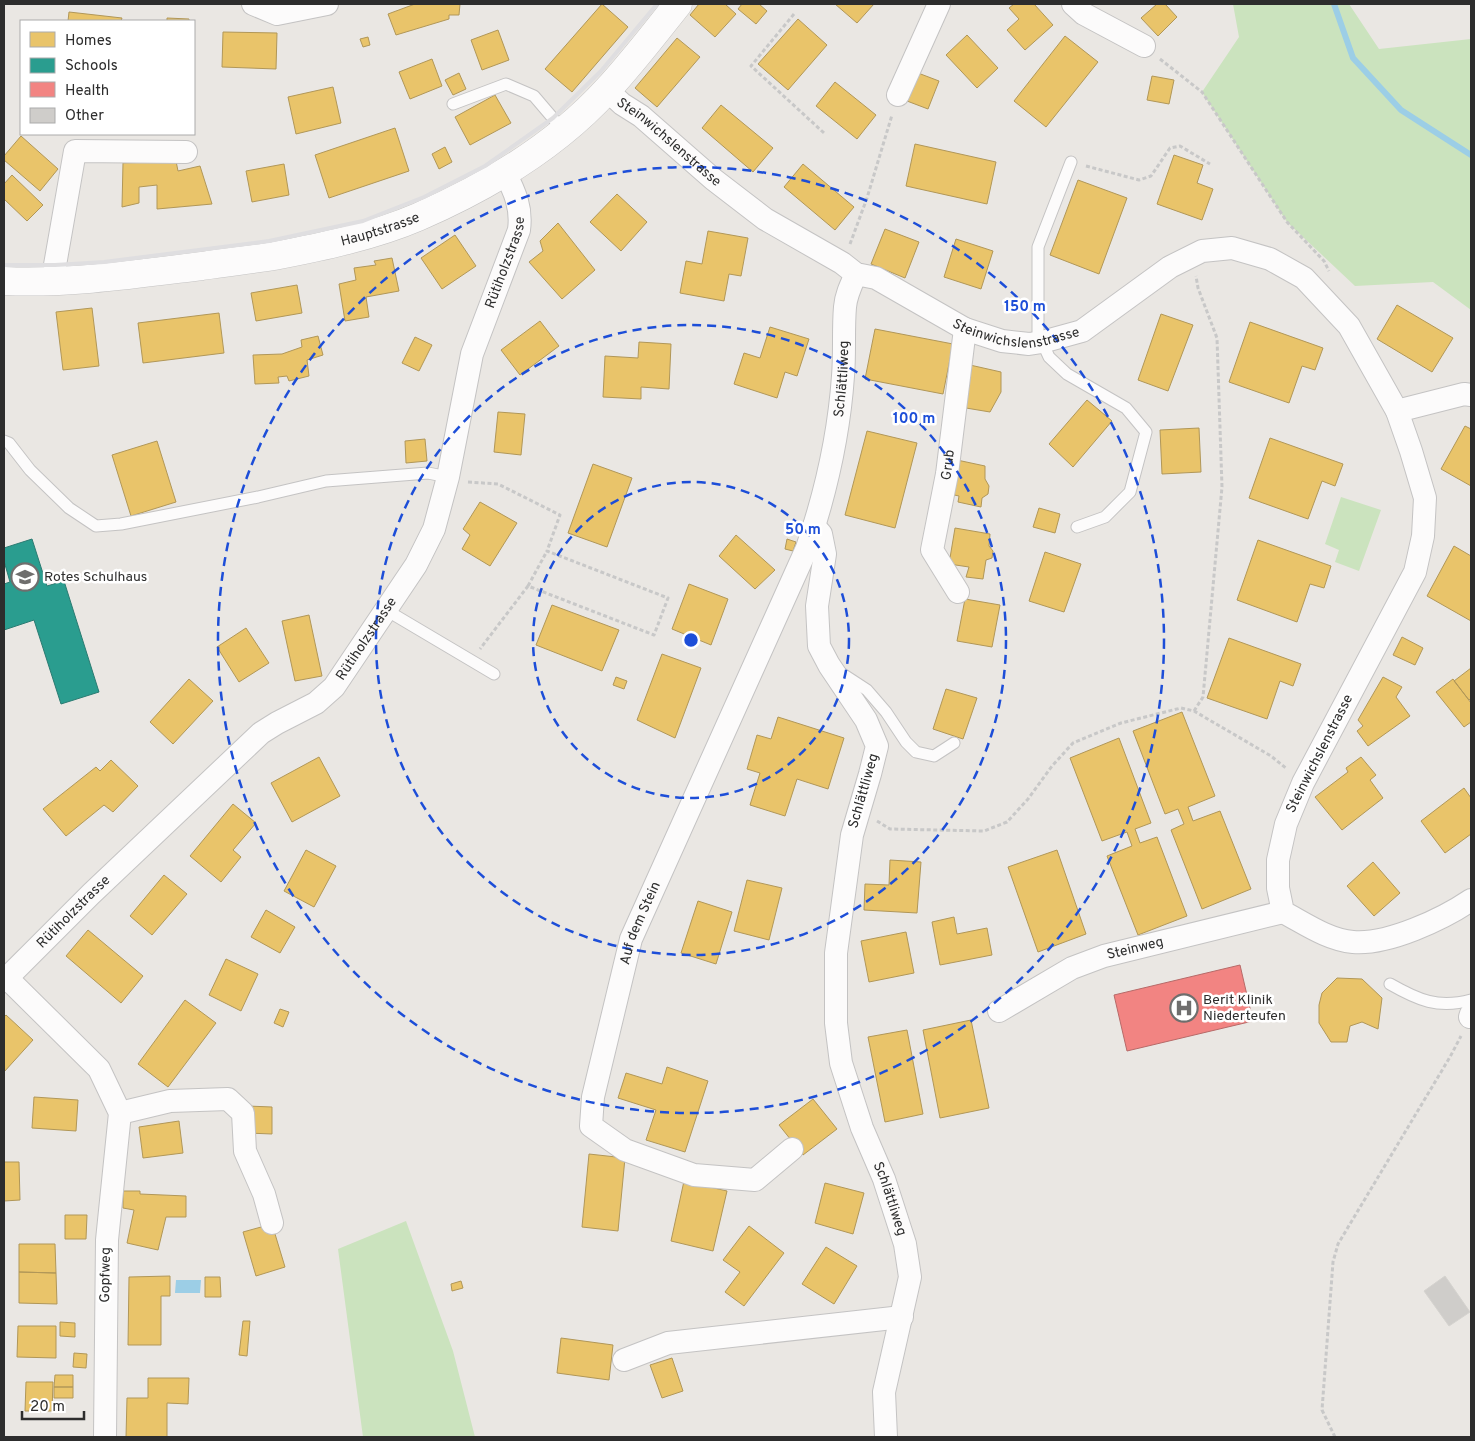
<svg xmlns="http://www.w3.org/2000/svg" width="1475" height="1441" viewBox="0 0 1475 1441" font-family="Overpass,sans-serif">
  <rect width="100%" height="100%" fill="#eae7e3"/>
  <path fill="#cbe3be" d="M1233,4h116l30,45 92,-10v271l-38,-28 -78,4 -68,-64 -85,-130 37,-55z
    M1341,497l40,13 -22,61 -24,-9 4,-12 -14,-6z
    M406,1221l47,130 22,86h-112l-25,-188z"/>
  <path fill="#9ccee6" d="M176,1280h25l-1,13h-25z"/>
  <path fill="#e9c46a" stroke="#b19758" d="M415,4h45l-1,11h-10v4l-53,16 -8,-21z
    M602,4l26,23 -56,65 -27,-23z
    M699,4h26l11,10 -21,23 -25,-22z
    M742,4h17l8,7 -11,13 -18,-15z
    M835,4h39l-17,19z
    M1014,4h20l19,21 -28,25 -18,-20 12,-11 -10,-11z
    M1157,4h8l12,13 -19,19 -17,-18z
    M69,12l53,6 -1,3h-53z
    M167,18l22,1v2h-22z
    M798,19l29,26 -39,45 -30,-26z
    M498,30l11,30 -27,10 -11,-30z
    M223,32l54,1 -1,36 -54,-2z
    M967,35l31,33 -21,20 -31,-33z
    M1065,36l33,26 -52,65 -32,-26z
    M368,37l2,8 -7,2 -3,-8z
    M677,38l23,19 -43,50 -22,-19z
    M432,59l10,27 -32,13 -11,-27z
    M459,73l7,16 -13,6 -8,-15z
    M918,73l21,8 -11,28 -21,-8z
    M1152,76l22,4 -5,24 -22,-4z
    M835,82l41,33 -19,24 -41,-33z
    M333,87l8,36 -45,11 -8,-37z
    M495,95l16,28 -41,22 -15,-28z
    M721,105l52,43 -20,24 -51,-44z
    M395,128l14,43 -80,27 -14,-43z
    M21,136l37,33 -18,22 -36,-31v-4z
    M915,144l81,18 -9,42 -81,-18z
    M445,147l7,15 -13,7 -7,-15z
    M1174,155l29,10 -6,18 16,6 -11,31 -45,-16z
    M176,161l2,10 22,-5 12,38 -55,5v-24l-18,2v16l-17,4 1,-44z
    M284,164l5,31 -37,7 -6,-31z
    M803,164l51,43 -19,23 -51,-43z
    M12,175l31,30 -16,16 -23,-22v-15z
    M1078,180l49,18 -28,76 -49,-19z
    M617,194l30,28 -26,29 -31,-29z
    M558,223l37,47 -33,29 -33,-37 14,-11 -3,-10z
    M885,229l34,13 -14,36 -34,-14z
    M708,231l40,7 -7,38 -12,-2 -5,27 -44,-8 6,-32 16,3z
    M455,235l21,31 -34,23 -21,-31z
    M956,239l37,12 -12,38 -37,-12z
    M392,258l7,33 -33,6 3,20 -24,4 -6,-37 17,-4 -2,-12 22,-3 -2,-4z
    M297,285l5,28 -46,8 -5,-28z
    M1397,305l56,33 -21,34 -55,-33z
    M92,308l7,58 -36,4 -7,-58z
    M219,313l5,40 -81,10 -5,-40z
    M1161,314l32,11 -25,66 -30,-11z
    M540,321l19,25 -39,29 -19,-25z
    M1250,322l73,26 -8,22 -13,-4 -13,37 -60,-21z
    M770,327l39,12 -12,37 -12,-4 -8,26 -43,-14 10,-31 16,5z
    M875,329l78,15 -10,50 -78,-15z
    M318,336l5,19 -16,5 2,16 -20,5 -2,-5 -9,1 1,6 -24,1 -2,-29 29,-1 20,-7 -1,-7z
    M415,337l17,8 -13,26 -17,-8z
    M639,342l32,2 -2,45 -28,-2v12l-38,-2 2,-41 33,2z
    M970,365l31,7v20l-11,20 -30,-5z
    M1087,400l25,21 -39,46 -24,-23z
    M498,412l27,2 -4,41 -27,-3z
    M1465,426l6,3v57l-30,-17z
    M1199,428l2,44 -39,2 -2,-44z
    M867,431l50,12 -22,85 -50,-13z
    M1270,438l73,26 -8,22 -13,-5 -14,38 -59,-21z
    M425,439l2,22 -21,2 -1,-22z
    M157,441l19,61 -45,14 -19,-61z
    M957,460l28,6v13l4,7 -1,8 -6,4 -1,9 -23,-5 1,-6 -9,-2z
    M593,464l39,14 -25,69 -39,-14z
    M480,502l37,21 -27,43 -28,-17 8,-14 -7,-6z
    M1039,508l21,6 -5,19 -22,-6z
    M955,528l35,6 -1,12 4,5 -1,7 -6,2 -3,19 -17,-2 3,-10 -20,-3z
    M736,535l39,35 -20,19 -36,-33z
    M787,539l9,3 -3,9 -8,-2z
    M1258,540l73,26 -7,22 -14,-4 -13,38 -60,-22z
    M1454,546l17,10v65l-44,-25z
    M1045,552l36,12 -17,48 -35,-11z
    M689,584l39,15 -17,46 -39,-16z
    M965,599l35,6 -8,42 -35,-6z
    M552,605l67,25 -17,41 -66,-26z
    M309,615l13,61 -27,5 -13,-60z
    M246,628l23,35 -30,19 -22,-35z
    M1402,637l21,11 -8,17 -22,-10z
    M1229,638l72,26 -8,22 -13,-5 -13,38 -60,-21z
    M662,654l39,14 -26,70 -38,-18z
    M1471,668v30l-2,2 -15,-19z
    M616,677l11,4 -3,8 -11,-4z
    M1383,677l19,10 -6,10 14,19 -42,30 -11,-15 6,-5 -5,-6z
    M189,679l24,22 -40,43 -23,-22z
    M1453,679l18,24v19l-7,5 -28,-35z
    M946,689l31,9 -14,41 -30,-10z
    M1182,712l33,84 -27,11 5,14 27,-10 31,78 -49,20 -31,-79 13,-6 -6,-15 -13,5 -32,-83z
    M778,717l66,21 -16,51 -31,-10 -12,37 -35,-11 10,-32 -13,-4 10,-34 14,4z
    M1119,738l32,85 -16,6 5,14 17,-6 30,79 -49,19 -31,-79 25,-10 -5,-14 -25,9 -32,-83z
    M319,757l21,39 -48,26 -21,-39z
    M1361,757l15,18 -6,5 13,18 -41,32 -27,-33 33,-25 -2,-4z
    M111,760l27,26 -25,26 -9,-7 -38,31 -23,-27 53,-42 4,4z
    M1464,788l7,10v36l-26,19 -24,-32z
    M233,804l23,19 -23,27 8,7 -20,25 -31,-26z
    M306,850l30,16 -22,41 -30,-16z
    M1057,850l29,84 -48,18 -30,-85z
    M890,860l31,2 -4,51 -53,-3 1,-26 24,1z
    M1373,862l27,31 -26,23 -27,-30z
    M164,875l23,19 -35,41 -22,-19z
    M747,880l35,8 -13,52 -35,-9z
    M698,901l34,11 -16,52 -35,-11z
    M266,910l29,17 -15,26 -29,-16z
    M954,917l3,17 30,-6 5,27 -52,10 -8,-43z
    M88,930l55,46 -22,27 -55,-47z
    M906,932l8,41 -45,9 -8,-41z
    M226,959l32,15 -17,37 -32,-16z
    M1337,978l25,1 20,19 -4,31 -16,-7 -12,4 -3,16h-16l-12,-19v-18l3,-12z
    M185,1000l31,23 -48,64 -30,-23z
    M280,1009l9,3 -6,15 -9,-4z
    M6,1015l27,25 -29,32v-55z
    M971,1020l18,88 -49,10 -17,-88z
    M907,1030l16,84 -38,8 -17,-85z
    M667,1067l41,14 -23,71 -39,-12 10,-30 -38,-12 8,-25 36,11z
    M34,1097l44,3 -2,31 -44,-3z
    M813,1099l24,30 -34,26 -24,-30z
    M247,1106l25,1v27l-25,-1z
    M179,1121l4,32 -40,5 -4,-31z
    M589,1154l36,4 -7,73 -36,-4z
    M4,1162h15l1,38 -16,1z
    M684,1181l43,10 -14,60 -42,-10z
    M825,1183l39,10 -11,41 -38,-11z
    M123,1191h17v3l46,2v21h-20l-8,33 -31,-7 7,-33 -11,-2z
    M65,1215h22l-1,24h-21z
    M272,1224l13,43 -29,9 -13,-44z
    M749,1226l35,27 -40,53 -19,-14 15,-20 -17,-12z
    M19,1244h36l1,29 -37,-1z
    M826,1247l31,19 -23,38 -32,-20z
    M19,1272l37,1 1,31 -38,-1z
    M170,1276v20h-9v49h-33l1,-68z
    M205,1277h15l1,20h-16z
    M461,1281l2,7 -11,3 -1,-7z
    M243,1321h7l-3,35 -8,-1z
    M60,1322l15,1v14l-15,-1z
    M18,1326h38v32l-39,-1z
    M561,1338l52,7 -4,35 -52,-7z
    M74,1353l13,1 -1,14 -13,-1z
    M672,1358l11,33 -21,7 -12,-33z
    M55,1375h18v12h-19z
    M148,1378h41l-1,26 -21,-1v34h-41l1,-39h21z
    M26,1382h27l-1,29h-27z
    M54,1387h19v11h-19z"/>
  <path fill="#2a9d8f" stroke="#2b7b72" d="M32,539l15,47 17,-5 35,111 -38,12 -27,-84 -30,10v-46l6,-2 -6,-21v-13z"/>
  <path fill="#f28482" stroke="#b76a68" d="M1240,965l13,56 -126,30 -13,-56z"/>
  <g fill="none" stroke-linecap="round" stroke-linejoin="round">
    <path stroke="#9ccee6" stroke-width="6" d="M1334,4l19,54 48,52 70,45"/>
  </g>
  <path fill="#cfcdca" stroke="#d5d3cf" d="M1445,1276l25,36 -21,14 -25,-35z"/>
  <g fill="none" stroke-linecap="round" stroke-linejoin="round">
    <g stroke="#c4c3c3" stroke-width="13">
      <path id="lane" d="M453,104l53,-20 28,12 29,34
        M1071,162l-33,85v86l11,24 18,17 59,34 20,24 -16,60 -25,25 -28,10
        M4,441l5,2 21,27 39,38 27,18 25,-2 137,-27 68,-16 102,-8 20,4
        M386,610l108,64
        M841,673l26,17 19,22 20,30 10,10 18,4 20,-13
        M1390,984c28,16 48,25 81,16"/>
    </g>
    <g stroke="#c4c3c3" stroke-width="24">
      <g id="street">
        <path d="M253,4l24,10 50,-10"/>
        <path d="M1073,4l11,10 60,32"/>
        <path id="s1" d="M607,90l15,14 19,12 72,63 52,40 77,44 14,11 20,4 89,51 37,12 27,3 13,-2 40,-11 88,-64 32,-16 30,-3 38,11 34,19 45,48 48,85 14,40 14,47 -2,38 -8,36 -112,211 -17,41 -8,36v28l5,24c21,11 45,28 70,30 35,3 90,-23 118,-42"/>
        <path d="M898,95l41,-91"/>
        <path d="M56,281l-1,-16 20,-114 111,1"/>
        <path d="M1397,411l67,-17 7,1"/>
        <path id="s2" d="M814,526l7,8 4,20 -8,52 2,40 10,19 37,55 11,26 -7,28 -18,61 -16,118v70l5,40 21,65 22,51 21,65 5,33 -26,115 2,45"/>
        <path id="s3" d="M958,592l-26,-42 15,-76 18,-145"/>
        <path d="M7,978l92,91 21,44 -13,127 -2,197"/>
        <path id="s4" d="M4,981l87,-87 170,-161 16,-10 39,-20 18,-16 82,-122 18,-36 14,-52 24,-123 47,-124c3,-22 -4,-38 -14,-57"/>
        <path id="s5" d="M999,1011l73,-43 32,-12 179,-44"/>
        <path d="M1470,1017l1,-3"/>
        <path d="M120,1113l50,-12 58,-2 15,14 2,38 19,43 8,29"/>
        <path id="s6" d="M792,1149l-37,31 -61,-5 -69,-25 -34,-24 2,-29 38,-158 176,-391c19,-56 32,-114 36,-172 2,-23 0,-46 2,-69 1,-12 6,-22 11,-33"/>
        <path d="M624,1360l44,-17 234,-26"/>
      </g>
    </g>
    <g stroke="#c4c3c3" stroke-width="29">
      <g id="secondary">
        <path id="s7" d="M4,281c66,3 133,-7 198,-15 24,-4 48,-6 72,-10 47,-9 100,-20 144,-39 69,-30 138,-71 189,-127 25,-27 48,-57 71,-86"/>
      </g>
    </g>
    <path stroke="#c8c8c8" stroke-width="3" stroke-dasharray="4 2.5" stroke-linecap="butt" d="M794,14l-43,52 73,67
      M1160,59l42,33 85,130 37,39 5,10
      M1086,166l53,14 12,-4 19,-28 10,-2 30,18
      M850,244l17,-46 25,-83
      M468,482l30,2 62,31 -13,36 121,47 -14,37 -126,-49 -48,63
      M528,586l19,-35
      M1194,711l9,-14 19,-210 -5,-149 -19,-50 -2,-12
      M877,821l13,8 94,2 23,-9 21,-23 24,-33 21,-23 48,-20 60,-15 13,3 77,45 16,13
      M1335,1437l-13,-27 11,-148 5,-18 112,-187 11,-21"/>
    <use href="#lane" stroke="#fcfbfb" stroke-width="11"/>
    <use href="#street" stroke="#fcfbfb" stroke-width="22"/>
    <use href="#secondary" stroke="#fcfbfb" stroke-width="28"/>
    <path stroke="#dfdee0" stroke-width="4" d="M4,265h51l49,-3 165,-21 94,-20 61,-24 61,-31 68,-48 48,-47 56,-67"/>
  </g>
  <g fill="none" stroke="#1d4ed8" stroke-width="2.5" stroke-dasharray="9 6">
    <circle cx="691" cy="640" r="158"/>
    <circle cx="691" cy="640" r="315"/>
    <circle cx="691" cy="640" r="473"/>
  </g>
  <defs>
    <g id="school-ring" transform="scale(1.4375)"><circle r="9.5" fill="#fff" stroke="#6f6e6d" stroke-width="1.5"/><path d="M0-5L7-2L0 1L-7-2ZM-4 1L0 2.5L4 1V4Q0 6-4 4Z" fill="#6f6e6d"/></g>
    <g id="hospital-ring" transform="scale(1.4375)"><circle r="9.5" fill="#fff" stroke="#6f6e6d" stroke-width="1.5"/><path d="M-5-5h3v3.5h4V-5h3V5h-3V1.5h-4V5h-3Z" fill="#6f6e6d"/></g>
  </defs>
  <g fill-rule="evenodd">
    <use href="#school-ring" x="25" y="577"/>
    <use href="#hospital-ring" x="1184" y="1008"/>
  </g>
  <g text-anchor="middle" dominant-baseline="central" stroke-width="5" stroke-linejoin="round" paint-order="stroke">
    <g font-size="14" fill="#2d2d2d" stroke="#fff">
      <text stroke="none"><textPath href="#s1" startOffset="81">Steinwichslenstrasse</textPath></text>
      <text stroke="none"><textPath href="#s7" startOffset="381">Hauptstrasse</textPath></text>
      <text stroke="none"><textPath href="#s4" startOffset="908">Rütiholzstrasse</textPath></text>
      <text stroke="none"><textPath href="#s1" startOffset="486">Steinwichslenstrasse</textPath></text>
      <text stroke="none"><textPath href="#s6" startOffset="1018">Schlättliweg</textPath></text>
      <text stroke="none"><textPath href="#s3" startOffset="136">Grub</textPath></text>
      <text stroke="none"><textPath href="#s4" startOffset="502">Rütiholzstrasse</textPath></text>
      <text transform="translate(1320 754) rotate(-63)">Steinwichslenstrasse</text>
      <text transform="translate(864 791) rotate(-74)">Schlättliweg</text>
      <text stroke="none"><textPath href="#s4" startOffset="98">Rütiholzstrasse</textPath></text>
      <text stroke="none"><textPath href="#s6" startOffset="434">Auf dem Stein</textPath></text>
      <text stroke="none"><textPath href="#s5" startOffset="151">Steinweg</textPath></text>
      <text stroke="none"><textPath href="#s2" startOffset="706">Schlättliweg</textPath></text>
      <text transform="translate(106 1275) rotate(-89)">Gopfweg</text>
    </g>
    <g font-size="14" fill="#2d2d2d" stroke="#fff" text-anchor="start">
      <text x="44" y="577">Rotes Schulhaus</text>
      <text x="1203" y="1000">Berit Klinik<tspan x="1203" dy="16">Niederteufen</tspan></text>
    </g>
  </g>
  <circle cx="691" cy="640" r="8" fill="#1d4ed8" stroke="#fff" stroke-width="2.5"/>
  <g font-size="15" text-anchor="middle" font-weight="bold" fill="#1d4ed8" stroke="#fff" stroke-width="5" stroke-linejoin="round" paint-order="stroke">
    <text x="1025" y="311">150 m</text>
    <text x="914" y="423">100 m</text>
    <text x="803" y="534">50 m</text>
  </g>
  <rect width="1475" height="1441" fill="none" stroke="#2d2d2d" stroke-width="10"/>
  <rect x="20" y="20" width="175" height="115" fill="#ffffff" stroke="#ababab"/>
  <rect x="30" y="32" width="25" height="15" fill="#e9c46a" stroke="#ababab"/>
  <text x="65" y="45" font-size="15" fill="#2d2d2d">Homes</text>
  <rect x="30" y="58" width="25" height="15" fill="#2a9d8f" stroke="#ababab"/>
  <text x="65" y="70" font-size="15" fill="#2d2d2d">Schools</text>
  <rect x="30" y="82" width="25" height="15" fill="#f28482" stroke="#ababab"/>
  <text x="65" y="95" font-size="15" fill="#2d2d2d">Health</text>
  <rect x="30" y="108" width="25" height="15" fill="#cfcdca" stroke="#ababab"/>
  <text x="65" y="120" font-size="15" fill="#2d2d2d">Other</text>
  <path d="M22 1411v8h62v-8" fill="none" stroke="#2d2d2d" stroke-width="2.5"/>
  <text x="30" y="1411" font-size="15" fill="#2d2d2d" stroke="#ffffff" stroke-width="4" paint-order="stroke">20 m</text>
</svg>
